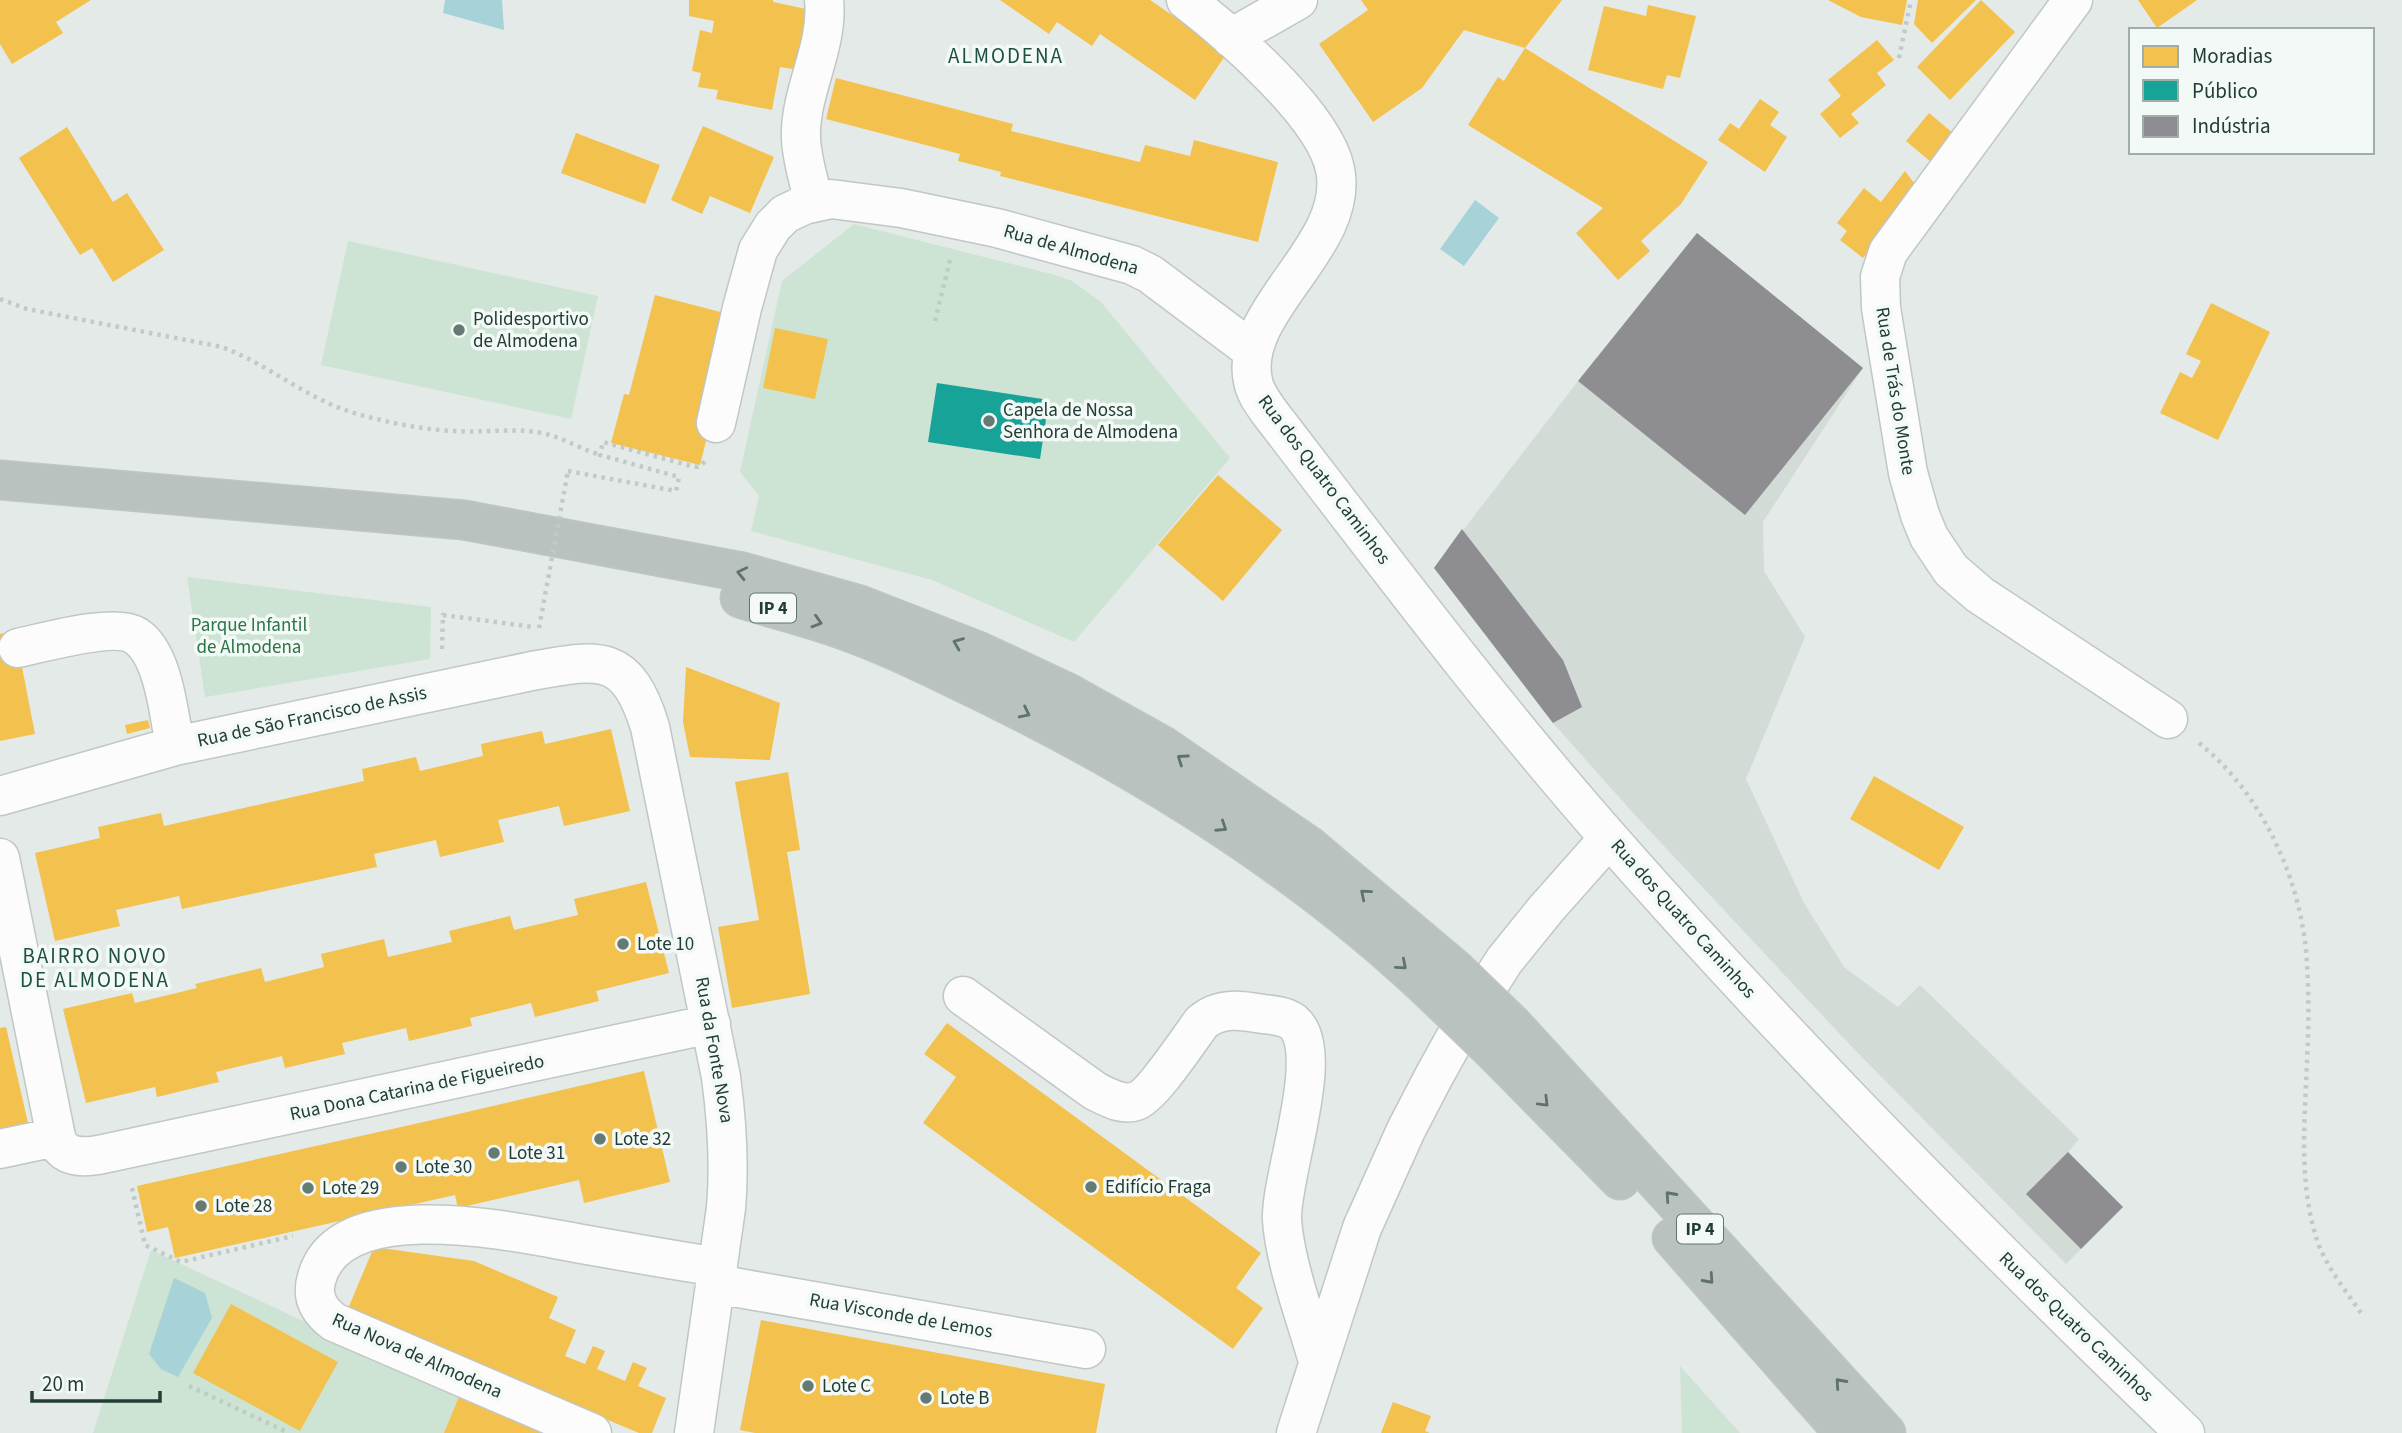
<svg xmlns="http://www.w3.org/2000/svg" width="2402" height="1433" viewBox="0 0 2402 1433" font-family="'Source Sans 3',sans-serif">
  <rect width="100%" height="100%" fill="#e4eae7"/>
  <path fill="#d3dbd7" d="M1697,233l166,135 -100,154 1,49 41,66 -59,142 58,124 40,64 54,40 22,-22 159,154 -11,13 55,55 -57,57 -215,-218 -217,-232 -81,-91 -119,-155 144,-187z"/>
  <path fill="#cde3d4" d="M854,224l201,51 17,6 29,21 129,156 -156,184 -142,-62 -181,-49 8,-35 -19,-24 42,-191z
    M348,241l250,55 -27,123 -250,-54z
    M187,577l244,30 -1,52 -225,38z
    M151,1250l309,144 -16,39h-351z
    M1680,1366l60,67h-58z"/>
  <path fill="#a6d2d8" d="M445,0h57l2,30 -61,-17z
    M1475,200l24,18 -35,48 -24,-17z
    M174,1278l31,15 7,25 -34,59 -17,-8 -12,-15z"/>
  <path fill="#f2c14e" d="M0,0h91l-35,22 7,11 -51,31 -12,-20z
    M689,0h84v2l38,8 -12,60 -19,-3 -8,43 -56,-11 2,-9 -20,-3 3,-14 -9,-2 8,-41 12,3 2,-12 -25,-5z
    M1000,0h150l77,53 -32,47 -95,-66 -8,12 -35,-24 -8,12z
    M1361,0h201l-37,48 -61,-18 -42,58 -49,34 -54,-78 49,-34z
    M1828,0h79l-5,25 -41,-8z
    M1918,0h58l-44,43 -18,-19z
    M1981,0l34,32 -65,68 -33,-33z
    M2138,0h59l-40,28z
    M1648,5l48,11 -16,62 -13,-3 -4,14 -75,-19 16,-64 42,10z
    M1877,40l17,20 -17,13 9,12 -35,29 8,9 -19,15 -20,-24 21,-18 -13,-16z
    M1525,48l183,114 -27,42 -40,37 9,10 -32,29 -42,-47 27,-25 -135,-83 30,-48 6,4z
    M836,78l177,46 -2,7 129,31 5,-17 45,11 4,-16 84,22 -20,80 -258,-66 1,-4 -43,-11 2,-7 -134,-35z
    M1760,99l19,13 -9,13 17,12 -22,35 -47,-32 12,-17 9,6z
    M1929,113l32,27 -23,28 -32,-27z
    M703,126l71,31 -24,56 -40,-17 -8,18 -31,-14z
    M67,127l46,75 14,-9 37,57 -51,32 -21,-34 -12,7 -61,-97z
    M576,133l84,32 -15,39 -84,-31z
    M1905,171l15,20 -57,67 -23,-18 7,-9 -10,-8 27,-35 17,14z
    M655,295l73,19 -16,103 -12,48 -89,-22 13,-49 5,1z
    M2211,303l59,29 -52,108 -58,-27 20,-41 12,6 9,-17 -15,-7z
    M775,328l53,11 -13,60 -52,-11z
    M1218,475l64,55 -59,71 -65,-56z
    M15,631l20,103 -35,7v-107z
    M686,667l94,36 -10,57 -80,-3 -7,-35z
    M148,720l2,8 -23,6 -2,-9z
    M611,729l19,82 -66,15 -5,-20 -61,14 6,22 -64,15 -4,-17 -62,14 3,13 -195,42 -3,-13 -63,14 4,16 -65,15 -20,-88 65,-15 -2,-11 63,-14 3,13 200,-45 -2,-12 54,-12 4,14 63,-15 -2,-12 61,-13 3,13z
    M788,772l12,78 -13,2 23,142 -78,14 -14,-81 41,-7 -24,-138z
    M1874,776l90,51 -25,43 -89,-51z
    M646,882l23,91 -73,18 3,10 -64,16 -4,-14 -61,15 2,8 -63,15 -3,-13 -64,15 3,11 -60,14 -3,-12 -66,16 3,10 -62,15 -2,-10 -69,16 -23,-94 69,-16 3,10 62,-15 -2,-4 66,-16 4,14 59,-15 -3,-13 63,-15 4,18 64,-15 -3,-11 61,-15 4,14 64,-15 -4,-16z
    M947,1023l314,230 -25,35 27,20 -30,41 -310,-226 33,-46 -32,-23z
    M6,1027l22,96 -28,6v-101z
    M644,1071l26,111 -86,21 -5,-23 -121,28 -3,-13 -280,63 -7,-31 -21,5 -10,-46 300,-67z
    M374,1247l100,14 84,36 -9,21 27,12 -11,26 20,8 8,-18 12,5 -8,18 28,12 8,-19 14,6 -9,18 28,12 -14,35h-13l-292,-122z
    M231,1304l107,58 -38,69 -107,-58z
    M761,1320l344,64 -9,49h-341l-15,-3z
    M460,1394l93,39h-109z
    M1393,1402l38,14 -6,15 5,2h-49z"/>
  <path fill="#17a398" d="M937,383l112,17 -9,59 -112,-17z"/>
  <path fill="#8d8d92" d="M1697,233l166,135 -118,147 -167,-134z
    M1462,529l101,131 19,47 -29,16 -119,-155z
    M2068,1152l55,55 -42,42 -55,-55z"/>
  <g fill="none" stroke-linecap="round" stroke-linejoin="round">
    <g stroke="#c1c7c4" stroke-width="41">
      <path id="minor" d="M1186,0c44,34 138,115 149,169 16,77 -98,141 -82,212 2,12 10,22 17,32 111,144 220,290 340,426 182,207 376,403 575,594
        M2073,0l-185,252 -8,25 1,31 27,165 12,42 9,22 22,33 29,25 188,124
        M1231,38l67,-38
        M814,202c-5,-20 -12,-42 -13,-63 -2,-47 28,-92 23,-139
        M716,423l26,-115 16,-58 15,-24 12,-12 19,-9 27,-6 70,9 96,20 135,37 18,9 103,77
        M18,648c24,-5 98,-26 118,-12 28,18 33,80 39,110
        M0,796l175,-50 357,-75c67,-12 95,-19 118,56l71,350c6,45 9,86 5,131l-32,225
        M0,858l56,279c6,22 28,21 47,17l608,-130
        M963,996l132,95c12,6 27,15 41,10 16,-5 54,-63 66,-79 18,-15 38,-12 61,-8 10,1 22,2 30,8 35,28 -13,155 -11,198 3,43 24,99 36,141
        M0,1149l56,-12
        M716,1284l370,65
        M592,1433l-258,-111c-16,-12 -23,-26 -17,-45 25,-85 202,-44 265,-33 45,8 90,16 136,23
        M1296,1433l66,-205 44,-98 27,-52 21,-38 50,-79 42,-52 63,-71"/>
    </g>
    <g stroke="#bdc6c3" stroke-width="41">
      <path id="highway" d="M0,480l464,40 278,52 118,33 118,46 88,41 97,54 146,100 146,123
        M740,598c37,12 76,21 112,35 51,19 100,44 149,68 159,79 312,176 440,300
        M1514,1026l372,407
        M1496,1054l124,126
        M1672,1238l172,195"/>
    </g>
    <path stroke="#c1cac6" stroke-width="4.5" stroke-dasharray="3.5 5" stroke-linecap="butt" d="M1899,58l12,-58
      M0,299l27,10 195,38c50,19 88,55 139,68 30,8 63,15 94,16 27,2 54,-3 81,1 23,3 42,16 64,23
      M935,321l15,-61
      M568,471l108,20 3,-14 -79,-22 3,-13 88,24 7,1 8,-6
      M442,649l1,-34 90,12
      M2199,743c61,49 99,130 107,207 3,37 3,74 1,111 -2,56 -8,114 7,169 7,30 29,57 47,83
      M132,1188l13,57 36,17 112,-26
      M189,1386l100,47"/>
    <use href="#minor" stroke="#fbfcfb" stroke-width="38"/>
    <use href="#highway" stroke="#bac2c0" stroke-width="38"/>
    <g stroke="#bdc6c3" stroke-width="41" stroke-linecap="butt">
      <path id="highway-bridge" d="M1455,969l59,57
        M1441,1001l55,53"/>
    </g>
    <path stroke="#c1cac6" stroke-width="4.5" stroke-dasharray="3.5 5" stroke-linecap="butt" d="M539,628l29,-157"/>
    <use href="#highway-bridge" stroke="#bac2c0" stroke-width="38"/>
  </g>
  <defs><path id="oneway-chevron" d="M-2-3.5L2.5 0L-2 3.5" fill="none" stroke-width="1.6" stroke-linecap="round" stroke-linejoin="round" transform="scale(1.75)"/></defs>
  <g stroke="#5f726d">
    <use href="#oneway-chevron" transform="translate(742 573) rotate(-167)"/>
    <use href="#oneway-chevron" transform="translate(817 622) rotate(17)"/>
    <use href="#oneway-chevron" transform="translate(958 643) rotate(-158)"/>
    <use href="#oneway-chevron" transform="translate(1025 713) rotate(26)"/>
    <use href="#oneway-chevron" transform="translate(1182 759) rotate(-145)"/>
    <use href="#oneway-chevron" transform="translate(1222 827) rotate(33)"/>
    <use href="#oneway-chevron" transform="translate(1365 894) rotate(-140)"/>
    <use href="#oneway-chevron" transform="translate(1402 965) rotate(41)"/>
    <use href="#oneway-chevron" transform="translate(1544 1102) rotate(45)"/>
    <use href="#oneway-chevron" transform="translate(1670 1196) rotate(-132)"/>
    <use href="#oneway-chevron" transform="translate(1709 1279) rotate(48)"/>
    <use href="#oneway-chevron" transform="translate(1840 1383) rotate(-132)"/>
  </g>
  <g fill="#667a74" stroke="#f3f9f6" stroke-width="2.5">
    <circle cx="459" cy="330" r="7"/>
    <circle cx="989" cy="421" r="7"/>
    <circle cx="623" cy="944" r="7"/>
    <circle cx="600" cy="1139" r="7"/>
    <circle cx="494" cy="1153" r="7"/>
    <circle cx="401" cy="1167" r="7"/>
    <circle cx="1091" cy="1187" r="7"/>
    <circle cx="308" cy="1188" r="7"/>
    <circle cx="201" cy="1206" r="7"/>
    <circle cx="808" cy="1386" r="7"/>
    <circle cx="926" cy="1398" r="7"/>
  </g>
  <g text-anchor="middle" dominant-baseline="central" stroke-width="7" stroke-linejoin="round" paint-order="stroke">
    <g fill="#f3f9f6" stroke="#617570" stroke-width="2">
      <rect x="750" y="593.5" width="46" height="29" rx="5"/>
      <rect x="1677" y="1214.5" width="46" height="29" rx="5"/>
    </g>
    <g font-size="18" font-weight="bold" fill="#223d36">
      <text x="773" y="608">IP 4</text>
      <text x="1700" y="1229">IP 4</text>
    </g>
    <g font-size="19" fill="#223d36" stroke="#f3f9f6">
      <text transform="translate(1071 250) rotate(16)">Rua de Almodena</text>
      <text transform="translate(1895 391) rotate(81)">Rua de Trás do Monte</text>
      <text transform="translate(1324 480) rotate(53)">Rua dos Quatro Caminhos</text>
      <text transform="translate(312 717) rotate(-12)">Rua de São Francisco de Assis</text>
      <text transform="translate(1683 919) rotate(48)">Rua dos Quatro Caminhos</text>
      <text transform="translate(714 1050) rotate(80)">Rua da Fonte Nova</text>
      <text transform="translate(417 1088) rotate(-12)">Rua Dona Catarina de Figueiredo</text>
      <text transform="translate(901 1316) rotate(10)">Rua Visconde de Lemos</text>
      <text transform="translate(2076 1327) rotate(44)">Rua dos Quatro Caminhos</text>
      <text transform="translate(417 1356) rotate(24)">Rua Nova de Almodena</text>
    </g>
    <g font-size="19" fill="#223d36" stroke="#f3f9f6" text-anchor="start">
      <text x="473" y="319">Polidesportivo<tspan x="473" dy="22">de Almodena</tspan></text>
      <text x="1003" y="410">Capela de Nossa<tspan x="1003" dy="22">Senhora de Almodena</tspan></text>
      <text x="637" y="944">Lote 10</text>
      <text x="614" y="1139">Lote 32</text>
      <text x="508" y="1153">Lote 31</text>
      <text x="415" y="1167">Lote 30</text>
      <text x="1105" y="1187">Edifício Fraga</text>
      <text x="322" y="1188">Lote 29</text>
      <text x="215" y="1206">Lote 28</text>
      <text x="822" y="1386">Lote C</text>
      <text x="940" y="1398">Lote B</text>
    </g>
    <g font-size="19" fill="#2d7447" stroke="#f3f9f6">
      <text x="249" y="625">Parque Infantil<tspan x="249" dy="22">de Almodena</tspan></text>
    </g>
    <g font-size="21" letter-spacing="2" fill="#1e4f43" stroke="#f3f9f6">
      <text x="1006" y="56">ALMODENA</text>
      <text x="95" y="956">BAIRRO NOVO<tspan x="95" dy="24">DE ALMODENA</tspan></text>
    </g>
  </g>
  <rect x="2129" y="28" width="245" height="126" fill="#f3f9f6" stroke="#9faea9" stroke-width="2"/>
  <rect x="2143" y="46" width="35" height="21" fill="#f2c14e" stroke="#9faea9" stroke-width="2"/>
  <text x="2192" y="63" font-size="21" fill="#223d36">Moradias</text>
  <rect x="2143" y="80" width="35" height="21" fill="#17a398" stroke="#9faea9" stroke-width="2"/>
  <text x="2192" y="98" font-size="21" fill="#223d36">Público</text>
  <rect x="2143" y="116" width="35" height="21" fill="#8d8d92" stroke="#9faea9" stroke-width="2"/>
  <text x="2192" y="133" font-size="21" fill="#223d36">Indústria</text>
  <path d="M32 1391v10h128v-10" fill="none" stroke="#223d36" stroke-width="3.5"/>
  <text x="42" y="1391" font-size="21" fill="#223d36" stroke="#f3f9f6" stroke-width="5" paint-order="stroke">20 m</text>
</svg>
